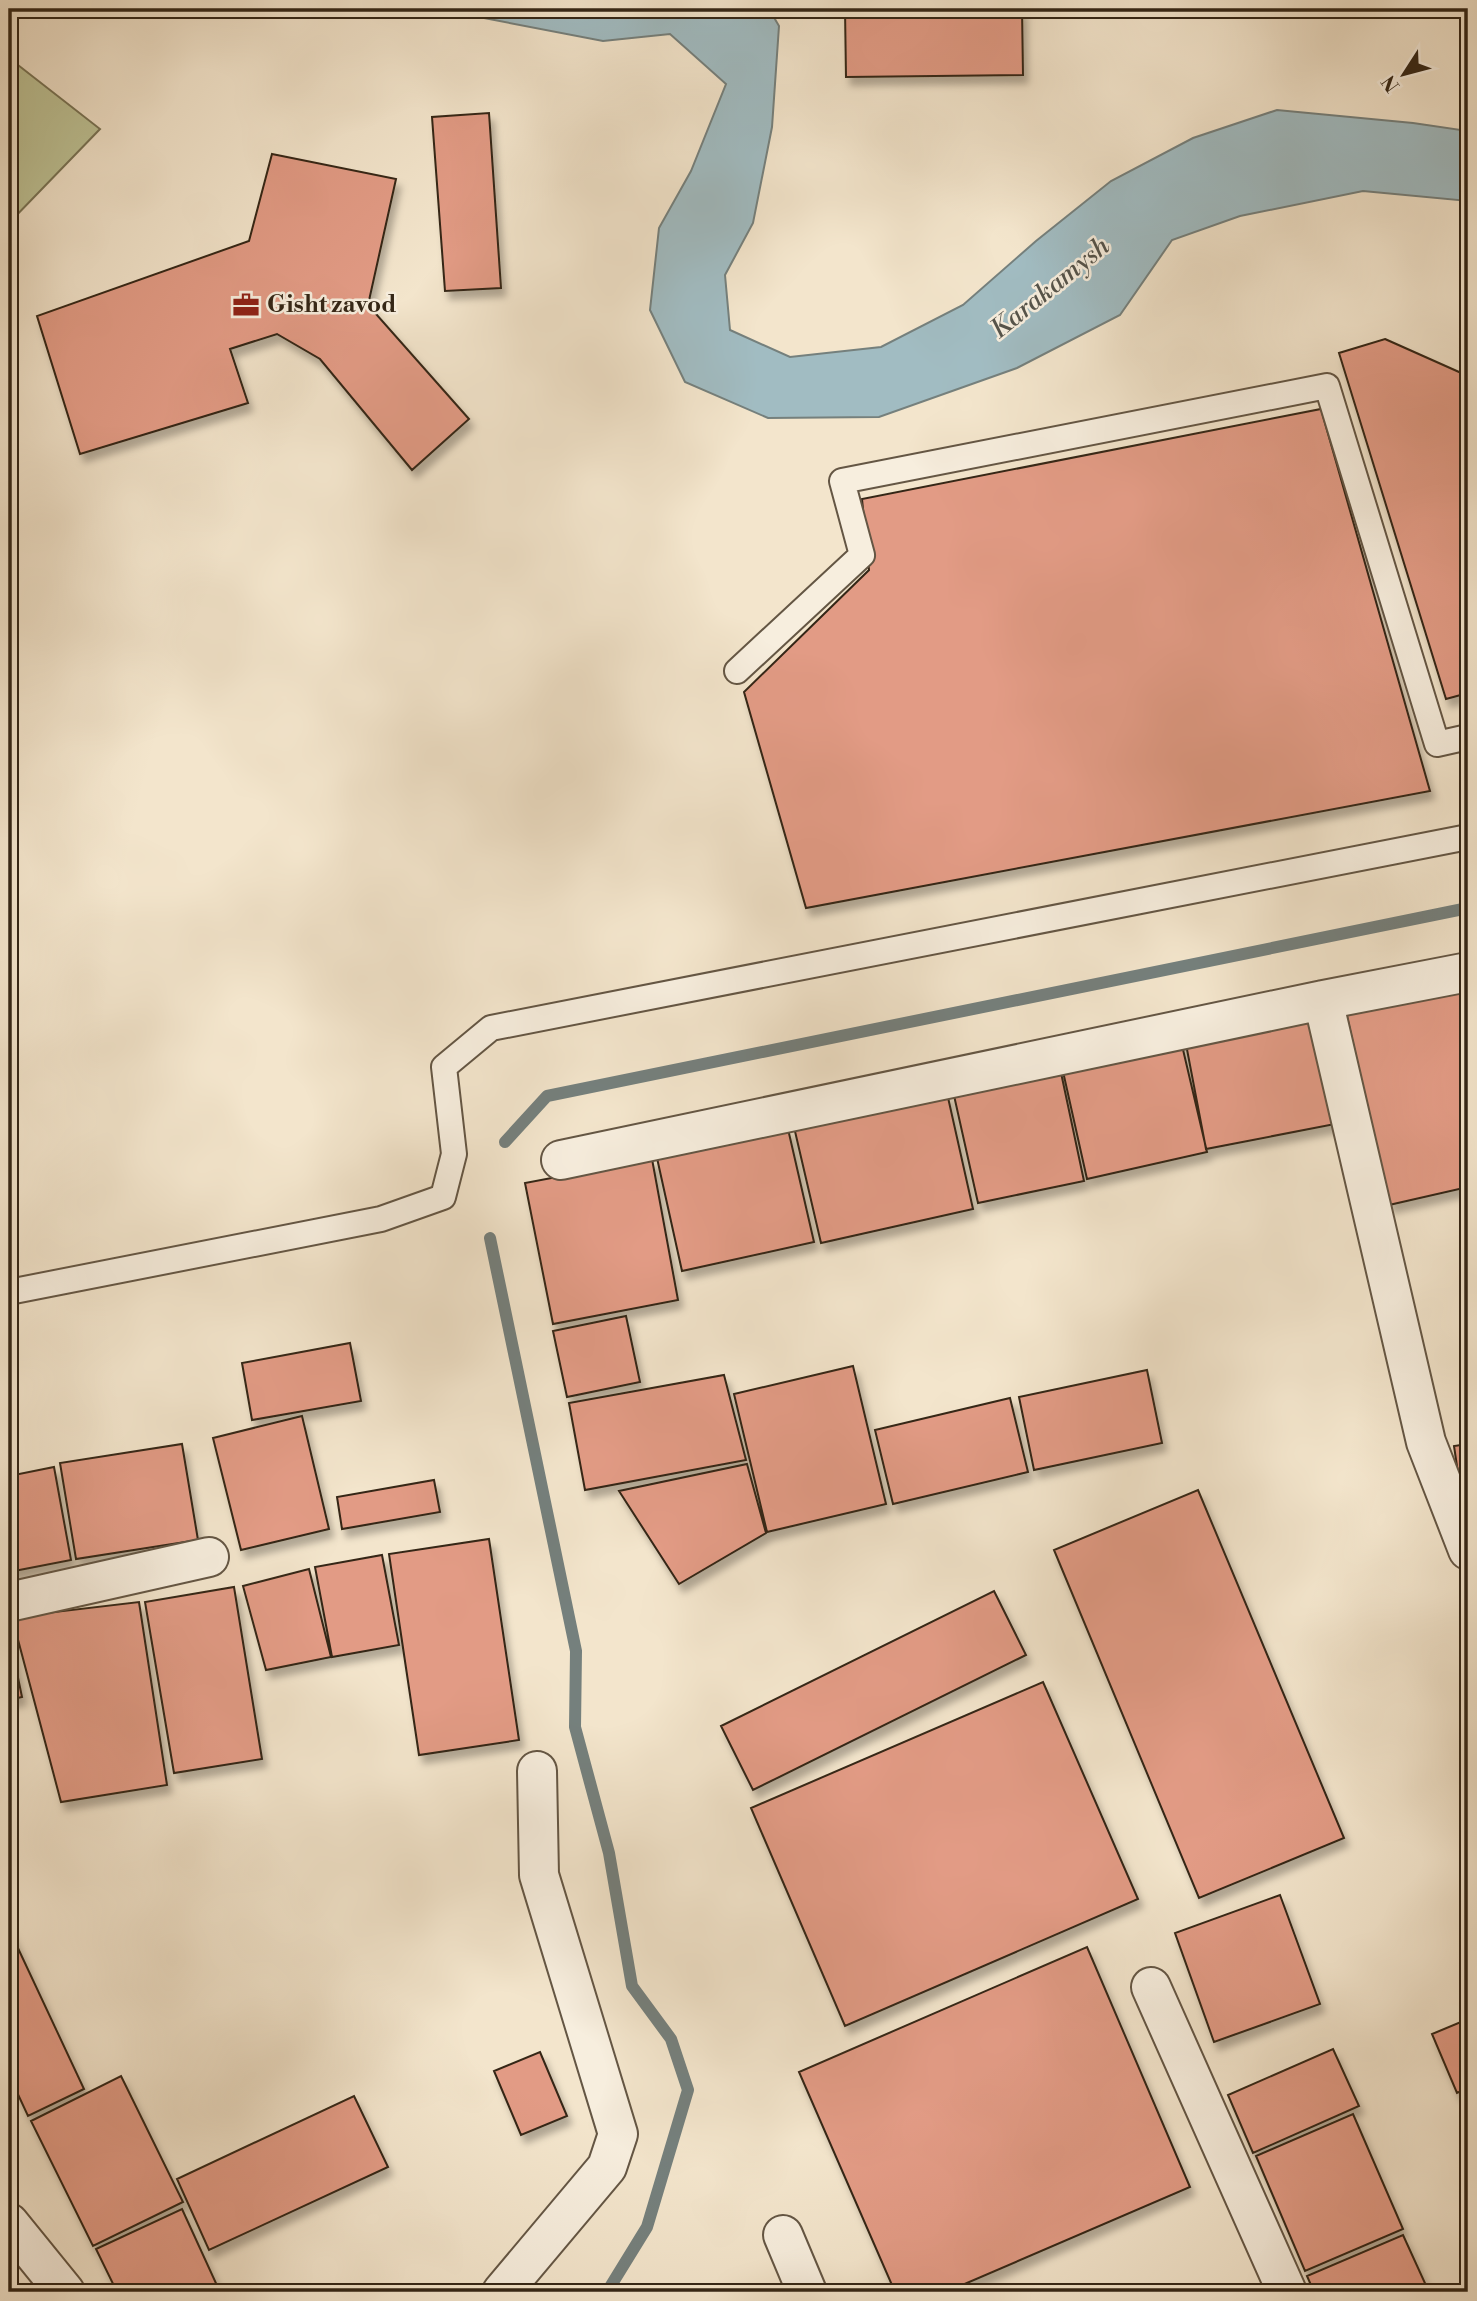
<svg xmlns="http://www.w3.org/2000/svg" width="1477" height="2301" viewBox="0 0 1477 2301" font-family="'Libre Bodoni',serif">
  <defs>
    <filter id="shadow"><feDropShadow dx="4.5" dy="8" stdDeviation="3.5" flood-color="#0004"/></filter>
  </defs>
  <rect width="100%" height="100%" fill="#f3e5cc"/>
  <filter id="stains"><feTurbulence type="fractalNoise" baseFrequency=".00286" numOctaves="4"/><feColorMatrix values="0 0 0 0 .2 0 0 0 0 .09 0 0 0 0 .02 0 0 0 .5 -.17"/></filter>
  <radialGradient id="worn" r=".72"><stop offset=".6" stop-color="#630" stop-opacity="0"/><stop offset="1" stop-color="#630" stop-opacity=".3"/></radialGradient>
  <path fill="#bec396" stroke="#797456" stroke-width="2" d="M9,58l91,71 -91,94z"/>
  <path fill="#a1bcc2" stroke="#75807d" stroke-width="2" d="M437,9h332l10,17 -7,101 -19,96 -28,52 5,55 60,27 91,-10 82,-42 73,-64 75,-60 82,-43 84,-28 136,13 55,8v70l-105,-10 -123,25 -68,24 -52,75 -103,53 -138,49 -111,1 -83,-36 -35,-72 9,-82 32,-57 35,-87 -56,-50 -67,7z"/>
  <g fill="none" stroke-linecap="round" stroke-linejoin="round">
    <path stroke="#75807d" stroke-width="12" d="M505,1142l42,-46 921,-188
      M490,1238l86,413 -1,76 34,126 23,133 39,53 17,51 -41,137 -40,65"/>
  </g>
  <path fill="#e29b85" stroke="#342616" stroke-width="2" filter="url(#shadow)" d="M845,9h177l1,66 -177,2z
    M489,113l12,175 -56,3 -13,-174z
    M272,154l124,25 -28,126 101,114 -57,51 -92,-111 -43,-25 -47,15 18,54 -168,51 -43,-138 212,-75z
    M1385,339l83,37v317l-22,6 -107,-346z
    M1321,409l109,382 -624,117 -62,-216 125,-122 -7,-71z
    M1459,987l9,40v160l-79,18 -43,-193z
    M1313,1015l22,109 -129,25 -21,-110z
    M1181,1041l26,111 -120,27 -25,-112z
    M1060,1068l24,113 -106,22 -25,-112z
    M947,1093l26,116 -152,34 -27,-116z
    M788,1129l26,113 -132,29 -25,-113z
    M652,1159l26,141 -125,24 -28,-141z
    M626,1316l14,66 -73,15 -14,-66z
    M350,1343l11,58 -109,19 -10,-57z
    M853,1366l33,138 -119,28 -33,-138z
    M1147,1370l15,73 -128,27 -15,-73z
    M724,1375l22,85 -161,30 -16,-87z
    M1010,1398l18,74 -135,32 -18,-74z
    M302,1416l27,113 -88,21 -28,-112z
    M182,1444l16,96 -122,19 -16,-96z
    M1468,1444v62l-5,1 -9,-61z
    M747,1464l19,69 -87,51 -60,-93z
    M54,1467l17,93 -62,12v-96z
    M434,1480l6,32 -98,17 -5,-32z
    M1198,1490l146,348 -145,60 -145,-348z
    M489,1539l30,201 -100,15 -30,-201z
    M382,1555l17,90 -67,12 -17,-90z
    M309,1569l22,88 -65,13 -23,-84z
    M234,1587l28,172 -88,14 -29,-171z
    M994,1591l32,64 -273,135 -32,-64z
    M139,1602l28,183 -106,17 -49,-185z
    M9,1634l13,63 -13,3z
    M1043,1682l95,217 -293,127 -94,-218z
    M1280,1895l40,109 -106,38 -39,-109z
    M9,1929l75,160 -56,27 -19,-41z
    M1087,1947l103,240 -244,105h-51l-96,-220z
    M1468,2019v69l-11,5 -25,-59z
    M1333,2049l26,57 -106,47 -25,-58z
    M540,2052l27,64 -46,19 -27,-64z
    M121,2076l62,126 -90,44 -62,-125z
    M354,2096l34,71 -179,83 -32,-71z
    M1353,2114l50,115 -98,42 -49,-115z
    M182,2209l38,83h-103l-21,-43z
    M1403,2235l26,57h-115l-7,-16z"/>
  <g fill="none" stroke-linecap="round" stroke-linejoin="round">
    <g stroke="#645644" stroke-width="28">
      <path id="service" d="M737,671l125,-116 -20,-74 485,-95 110,358 31,-7
        M9,1292l372,-73 62,-22 11,-43 -10,-87 47,-39 977,-191"/>
    </g>
    <g stroke="#645644" stroke-width="42">
      <path id="minor" d="M1323,1000l103,442 42,108
        M561,1160l762,-160 145,-28
        M9,1602l200,-45
        M1151,1987l136,305
        M9,2223l56,69
        M783,2235l24,57
        M502,2292l105,-125 11,-33 -79,-259 -2,-104"/>
    </g>
    <use href="#service" stroke="#f7eede" stroke-width="24"/>
    <use href="#minor" stroke="#f7eede" stroke-width="38"/>
  </g>
  <defs>
    <g id="office-bare" transform="scale(2.1)"><path d="M-6-3h4V-5.5h4V-3h4V5H-6ZM-1-4.5V-3h2v-1.5ZM-6 0V1H6V0Z" fill="#8f2418" stroke="#f7eede" stroke-width="2.5" paint-order="stroke"/></g>
  </defs>
  <g fill-rule="evenodd">
    <use href="#office-bare" x="246" y="305"/>
  </g>
  <g text-anchor="middle" dominant-baseline="central" stroke-width="5" stroke-linejoin="round" paint-order="stroke">
    <g font-size="24" font-weight="bold" fill="#342616" stroke="#f7eede" text-anchor="start">
      <text x="267" y="305">Gisht zavod</text>
    </g>
    <g font-size="26" font-style="italic" fill="#55534a" stroke="#f7eede">
      <text transform="translate(1050 288) rotate(-39)">Karakamysh</text>
    </g>
  </g>
  <rect width="1477" height="2301" fill="none" stroke="#f3e5cc" stroke-width="35"/>
  <rect x="10" y="10" width="1456" height="2280" fill="none" stroke="#342616" stroke-width="3.5"/>
  <rect x="18" y="18" width="1442" height="2266" fill="none" stroke="#342616" stroke-width="2"/>
  <g transform="translate(1404 74) rotate(234)" stroke="#f7eede" stroke-width="5" paint-order="stroke">
  <path d="M0-5L12 26L0 18L-12 26Z" fill="#342616"/>
  <text y="-10" font-size="19" font-weight="bold" text-anchor="middle" fill="#342616">N</text>
  </g>
  <rect width="100%" height="100%" filter="url(#stains)"/>
  <rect width="100%" height="100%" fill="url(#worn)"/>
</svg>
